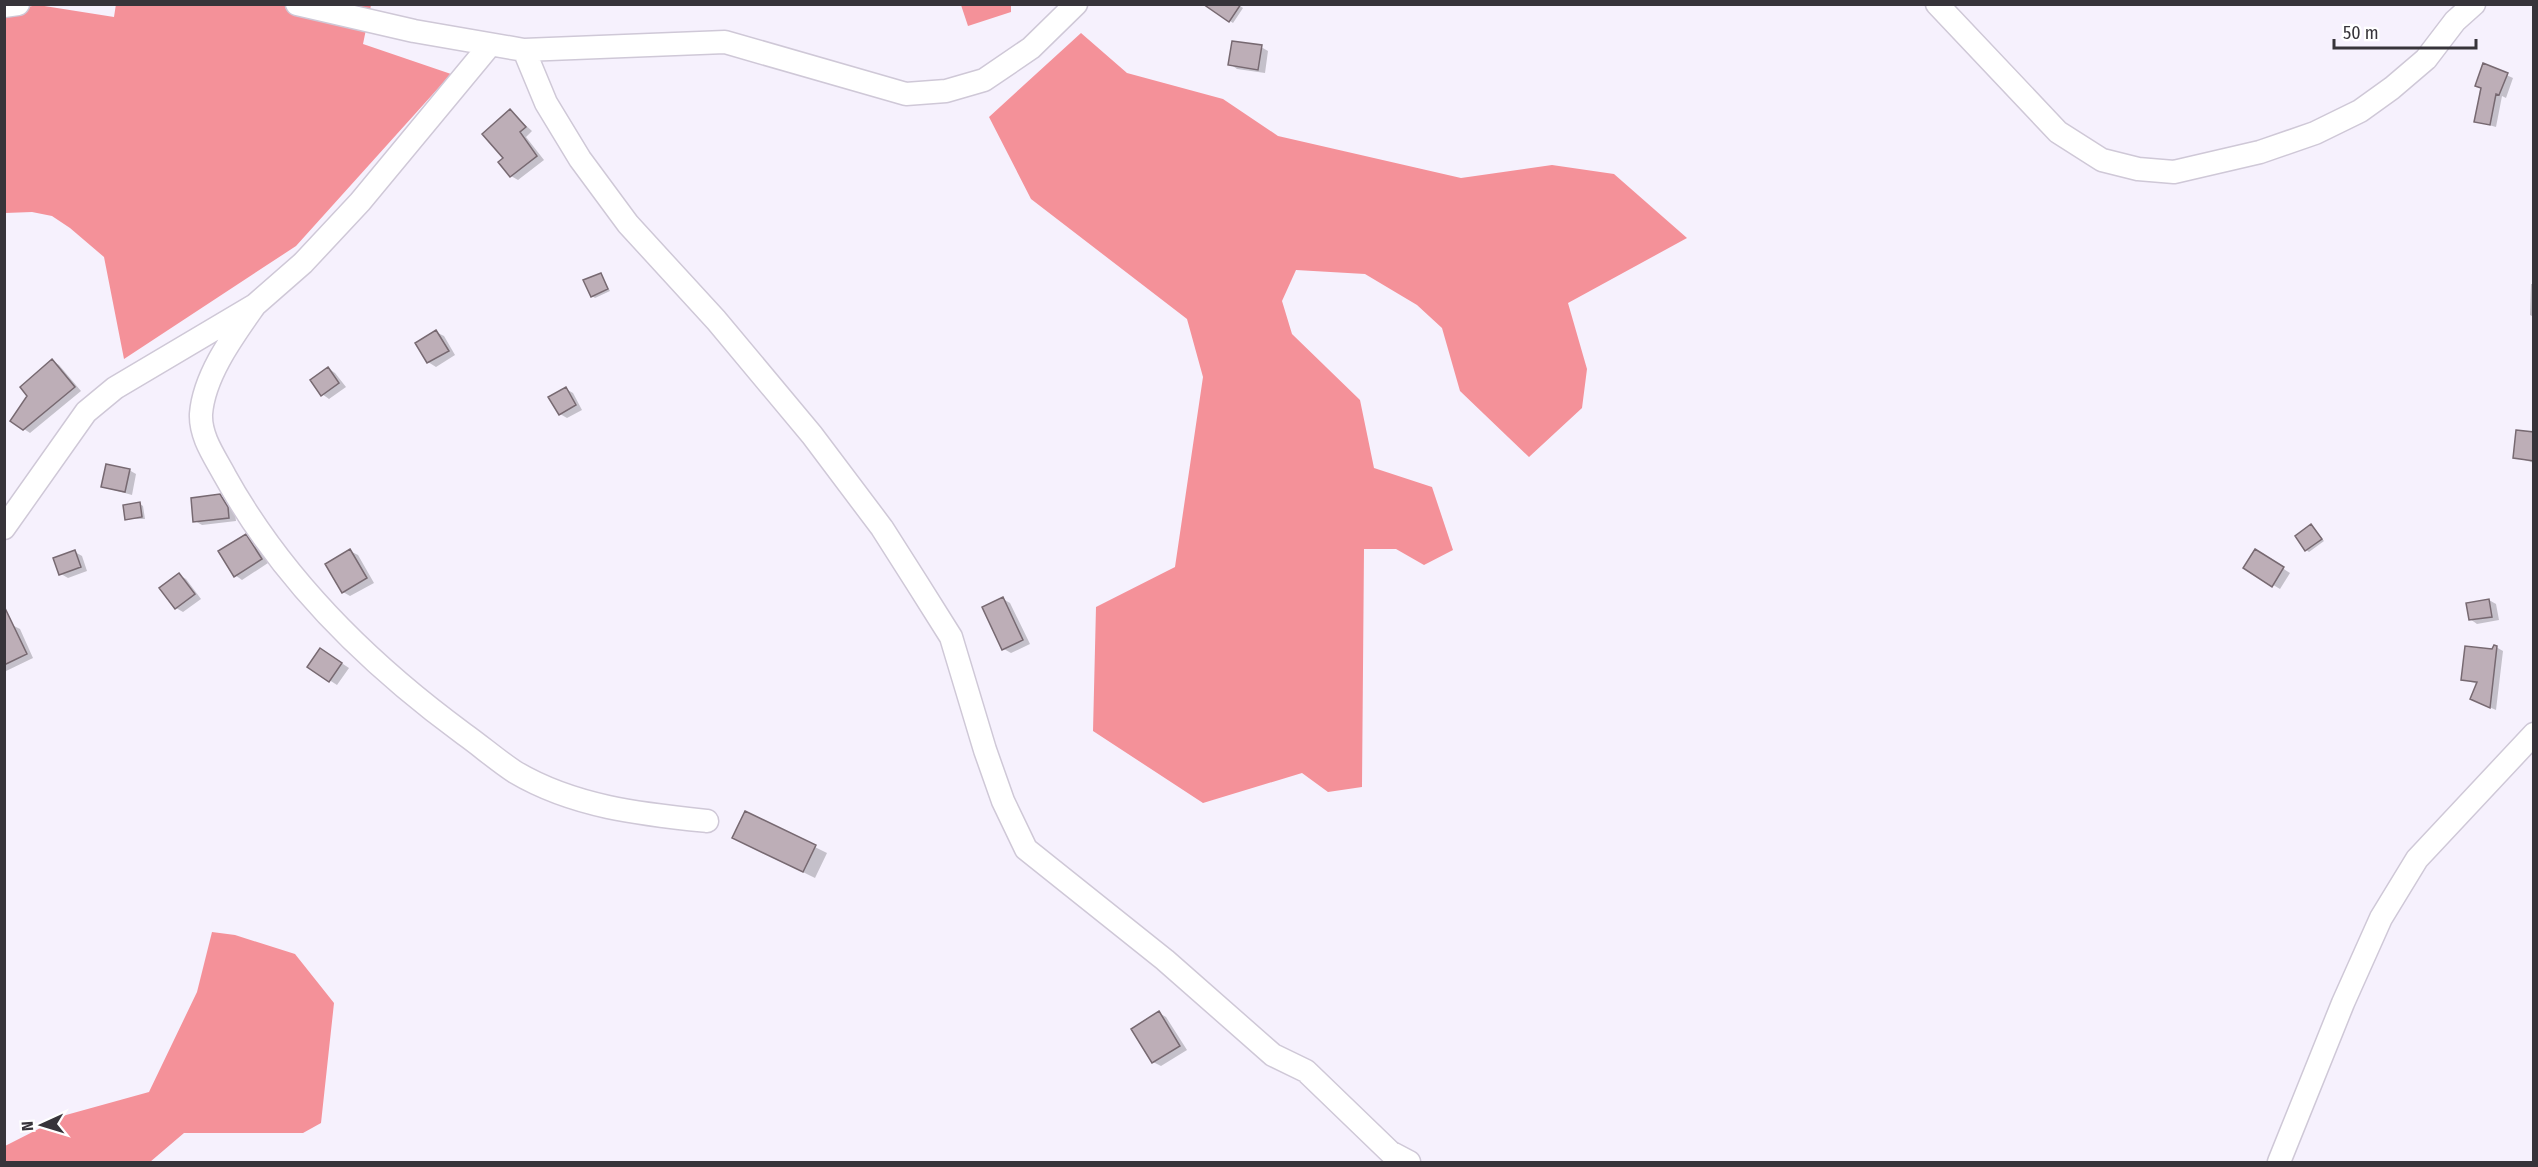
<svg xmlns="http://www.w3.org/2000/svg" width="2538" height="1167" viewBox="0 0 2538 1167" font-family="'Fira Sans Condensed',sans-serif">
  <rect width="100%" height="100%" fill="#f6f1fd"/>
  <path fill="#f49199" d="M116,4l255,1 -8,39 88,30 -155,172 -172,113 -20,-102 -34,-29 -18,-12 -20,-4 -27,1v-202l33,-6 76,12z
    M961,5h50v7l-43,14z
    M1081,33l46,40 96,26 55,37 183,42 91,-13 62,9 73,64 -119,65 19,66 -5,39 -53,49 -69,-66 -18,-63 -25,-23 -52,-31 -69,-4 -14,31 10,33 68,66 14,68 58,19 21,63 -29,15 -28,-16h-32l-2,238 -34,5 -26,-19 -99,30 -110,-72 3,-124 79,-40 28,-190 -16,-58 -156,-120 -42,-82z
    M212,932l23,3 60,19 39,49 -13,120 -18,10h-119l-34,29h-145v-16l61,-31 83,-23 48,-100z"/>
  <path fill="#0003" d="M1237,4l6,4 -10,15 -16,-11z
    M1261,47l7,4 -3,22 -28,-4 -7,-5z
    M2484,65l29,13 -7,20 -4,-2 -6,31 -21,-6z
    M510,111l22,20 -6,6 18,23 -26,20 -7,-4 -6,-18z
    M601,274l9,17 -15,7 -3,-2z
    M2531,284h3v33l-4,-2z
    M436,332l8,4 11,19 -19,12 -8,-5 -11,-19z
    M52,361l7,4 22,26 -51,42 -6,-4z
    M328,368l7,5 11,14 -17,12 -7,-5z
    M566,389l7,4 9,17 -15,8 -7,-4z
    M2534,434v29l-19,-6z
    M129,470l7,4 -4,21 -29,-8z
    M220,496l8,4 7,13 1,8 -34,4 -7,-4z
    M140,504l3,2 2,13h-19z
    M2311,526l13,15 -15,11 -3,-2z
    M246,536l7,4 15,23 -26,17 -7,-5z
    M350,551l8,4 16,28 -24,13 -7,-4z
    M2256,551l34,22 -10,16 -35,-21z
    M75,552l7,4 5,15 -19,7 -7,-4z
    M179,575l7,4 15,20 -18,13 -7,-4 -15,-19z
    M1003,599l7,4 20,41 -19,9 -7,-4z
    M2489,600l7,4 3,16 -22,4 -7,-5z
    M12,625l8,4 13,29 -29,14v-43z
    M2496,647l7,4 -7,59 -18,-8v-18l-15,-4z
    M328,654l21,14 -12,17 -28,-18z
    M746,813l81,40 -12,25 -69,-34z
    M1159,1013l7,4 21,33 -26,16 -8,-4 -20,-32z"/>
  <path fill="#bdaeb7" stroke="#776971" stroke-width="1.5" d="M1203,4h38l-12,18z
    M1232,41l30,4 -4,25 -30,-5z
    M2483,63l25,10 -9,22 -3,-1 -6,31 -16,-3 7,-34 -6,-2z
    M510,109l16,18 -6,5 17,24 -27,21 -12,-15 5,-4 -21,-24z
    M601,273l7,16 -17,8 -8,-17z
    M436,330l13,21 -22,12 -12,-20z
    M52,359l23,28 -52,43 -13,-9 17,-25 -7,-9z
    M328,367l11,16 -18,13 -11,-16z
    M566,387l10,18 -17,10 -11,-18z
    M2516,430l18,2v29l-21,-3z
    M106,464l24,5 -5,23 -24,-5z
    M220,494l8,13 1,11 -36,4 -2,-24z
    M140,502l2,15 -17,3 -2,-15z
    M2311,524l11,15 -17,12 -10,-15z
    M246,534l16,25 -28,18 -16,-26z
    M350,549l17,29 -25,15 -17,-29z
    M2255,549l29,18 -12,20 -29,-19z
    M75,550l6,17 -22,8 -6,-17z
    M179,573l16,21 -20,15 -16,-21z
    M1003,597l20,43 -21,10 -20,-43z
    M2489,599l3,18 -23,3 -3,-17z
    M4,606l23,48 -23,11z
    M2494,645l3,1 -7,62 -20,-9 7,-17 -16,-2 4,-34 27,3z
    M320,648l22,15 -13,19 -22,-15z
    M745,811l71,34 -13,27 -71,-34z
    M1159,1011l21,35 -28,17 -21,-34z"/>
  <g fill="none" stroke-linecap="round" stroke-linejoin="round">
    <g stroke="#cfc8d7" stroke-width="25">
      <path id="minor" d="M297,4l117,27 110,19 201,-8 181,52 40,-3 38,-11 47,-32 45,-44
        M1937,4l121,128 44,28 36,9 36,3 86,-20 55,-19 45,-22 32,-23 34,-29 29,-38 19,-17
        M4,6l14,-2
        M524,50l22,53 34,56 48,65 88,96 96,115 70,93 35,55 34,54 34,113 18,51 23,48 139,111 108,95 33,16 84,81 19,10
        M255,305c-21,30 -51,70 -54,109 -1,23 14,43 24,62 57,103 145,189 239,258 17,12 34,27 51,38 59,35 126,42 192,49
        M4,528l82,-116 29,-24 140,-83 48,-42 57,-61 130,-157
        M2279,1162l64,-159 38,-85 36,-59 117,-125"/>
    </g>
    <use href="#minor" stroke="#fff" stroke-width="22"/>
  </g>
  <rect width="2538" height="1167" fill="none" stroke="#37343a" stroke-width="12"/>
  <g transform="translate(42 1125) rotate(266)" stroke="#ffffff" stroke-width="4.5" paint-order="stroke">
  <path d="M0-4.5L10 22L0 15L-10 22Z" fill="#37343a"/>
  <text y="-9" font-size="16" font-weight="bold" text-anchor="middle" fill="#37343a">N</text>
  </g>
  <path d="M2334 39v9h142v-9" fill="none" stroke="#37343a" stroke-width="3"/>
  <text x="2343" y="39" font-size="18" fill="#37343a" stroke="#ffffff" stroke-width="4.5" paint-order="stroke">50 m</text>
</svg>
